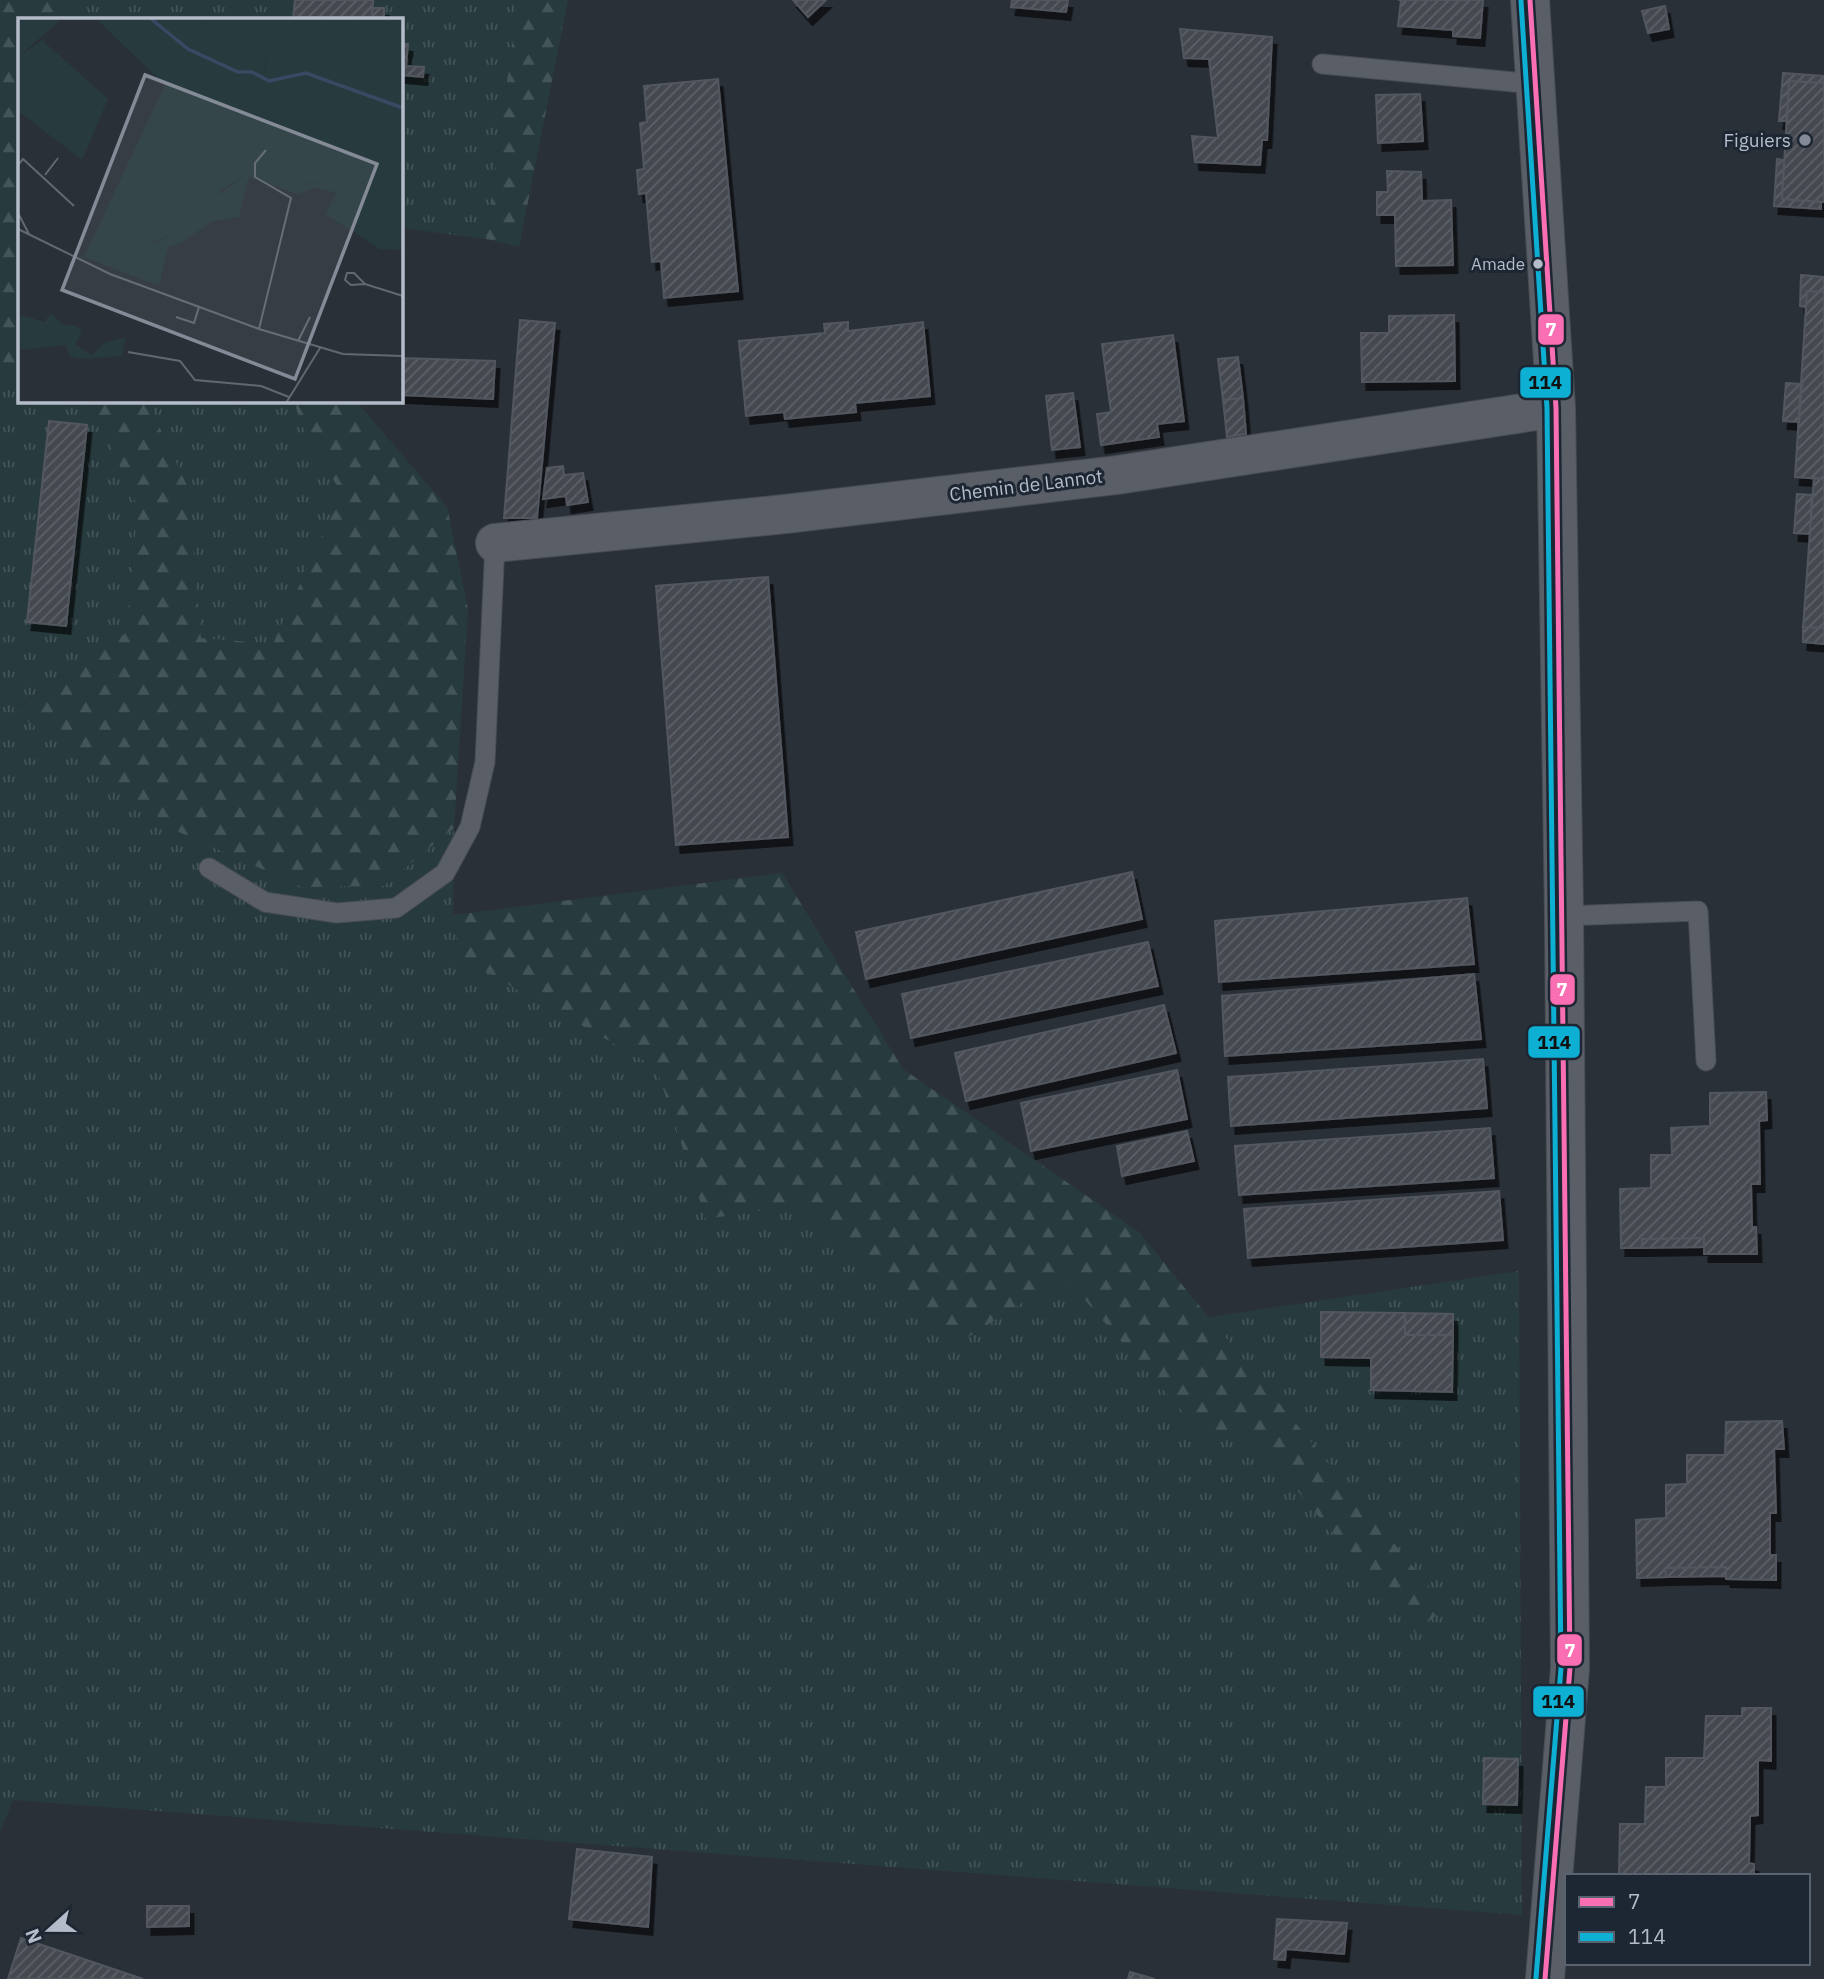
<svg xmlns="http://www.w3.org/2000/svg" width="1824" height="1979" viewBox="0 0 1824 1979" font-family="'IBM Plex Sans',sans-serif">
  <defs>
    <pattern id="grass-tufts" width="24" height="20" patternUnits="userSpaceOnUse" patternTransform="scale(1.75)"><rect width="24" height="20" fill="#273a3e"/><path d="M3 7l-1-3M5 7V3M7 7l1-3M15 17l-1-3M17 17v-4M19 17l1-3" fill="none" stroke="#445559"/></pattern>
    <pattern id="forest-firs" width="22" height="20" patternUnits="userSpaceOnUse" patternTransform="scale(1.75)"><rect width="22" height="20" fill="#273a3e"/><path d="M5 1l3.5 6h-7zM16 11l3.5 6h-7z" fill="#445559"/></pattern>
    <pattern id="building-hatch" width="6" height="6" patternUnits="userSpaceOnUse" patternTransform="scale(1.75)"><rect width="6" height="6" fill="#444950"/><path d="M-1 1l2-2M0 6l6-6M5 7l2-2" fill="none" stroke="#5d6168"/></pattern>
    <filter id="shadow"><feDropShadow dx="4.5" dy="8" stdDeviation="0" flood-color="#0009"/></filter>
  </defs>
  <rect width="100%" height="100%" fill="#2a3038"/>
  <path fill="url(#grass-tufts)" d="M79,0h439l-32,239 -85,-11v-209h-323z
    M19,375v26h72l47,106 -12,126 -113,76 370,177 71,-58 -1,87 6,42 197,110 50,152 99,-15 149,142 110,-70 145,166 40,-10 166,201 30,-26 -236,-290 310,-46 3,644 -1509,-115 -13,33v-1457z
    M147,401h147l7,23 40,69 -68,152 -72,-7 -13,-150z"/>
  <path fill="url(#forest-firs)" d="M0,0h79l-1,19h-59v356l-19,1z
    M518,0h50l-49,247 -33,-8z
    M91,401h56l41,87 13,150 72,6 68,-151 -40,-69 -7,-23h62l91,106 21,102 -14,219 -71,58 -81,1 -123,-55 -166,-122 113,-77 12,-126z
    M782,873l121,196 236,163 307,375 -31,26 -166,-201 -40,10 -145,-166 -110,70 -149,-142 -99,15 -50,-152 -197,-110 -6,-42z"/>
  <path fill="url(#building-hatch)" stroke="#52575f" stroke-width="2" filter="url(#shadow)" d="M295,0h78l-1,19h-79z
    M793,0h33l-18,17z
    M1012,0h56l-2,12 -55,-5z
    M1398,0h85l-3,38 -27,-2v-6l-55,-4 3,-26z
    M1665,6l4,23 -21,4 -6,-22z
    M372,8h12v11h-12z
    M1180,29l92,8 -5,103h-5l-2,25 -65,-3 -3,-26 26,2 -9,-79 -25,-1z
    M401,43l7,1 -2,22 18,1 -1,10 -22,-2z
    M1783,73l41,3v7l-35,-2 -2,40h-8z
    M718,79l20,212 -74,7 -3,-37 -9,1 -6,-69 -7,1 -2,-24 7,-1 -4,-46 7,-1 -3,-36z
    M1789,81l35,2v119l-42,-3z
    M1420,94l3,47 -45,2 -2,-48z
    M1777,159l7,1 -2,39 39,3v7l-47,-3z
    M1387,171l34,1 1,29 29,-1 2,65 -57,1 -1,-51h-18v-23h11z
    M1801,275l23,2v15l-17,-1 -1,16 -6,-1z
    M1807,291l17,1v187l-29,-2z
    M1454,315l1,66 -93,1 -1,-49h28v-17z
    M520,320l35,3 -18,195h-33z
    M848,322v9l75,-9 7,74 -75,7 1,9 -71,7 -1,-7 -38,4 -7,-75 86,-8 -1,-9z
    M1173,335l11,86 -27,3 2,13 -58,8 -4,-31 14,-2 -9,-68z
    M1238,357l5,41 -20,2 -5,-41z
    M401,358l94,3 -2,38 -92,-4z
    M1786,383l16,1 -3,38 -16,-1z
    M1073,393l7,54 -28,3 -6,-54z
    M1243,398l3,36 -19,3 -4,-37z
    M49,421l38,4 -21,201 -39,-4z
    M563,466l1,9 19,-2 5,29 -21,3 -1,-9 -23,3 4,-31z
    M1814,478l10,1v149l-21,-1z
    M1797,494l15,1 -2,39 -16,-1z
    M768,577l20,260 -112,8 -20,-259z
    M1803,627l21,1v16l-21,-2z
    M1132,872l10,47 -276,60 -10,-47z
    M1467,898l7,66 -255,18 -4,-61z
    M1148,942l10,44 -247,52 -9,-44z
    M1474,974l7,65 -256,17 -3,-60z
    M1164,1005l12,48 -210,48 -11,-48z
    M1483,1059l4,49 -256,18 -3,-49z
    M1177,1070l10,49 -156,32 -10,-48z
    M1766,1092l1,28 -8,1 1,63h-9l1,43h4l1,27h-53v-16l-62,1v9h-21l-1,-59 31,-1v-33h21l-1,-27 39,-2v-33z
    M1490,1128l4,50 -255,17 -4,-49z
    M1187,1131l7,30 -72,15 -5,-30z
    M1499,1191l4,49 -255,18 -4,-49z
    M1704,1238v9l-62,1v-9z
    M1321,1312l84,1v22h48l-1,57 -81,-2v-32l-50,-1z
    M1405,1313l48,1v21h-48z
    M1782,1421l2,28h-10l2,64h-6v42h6v25l-50,-1v-12l-61,1 1,9 -29,1 -1,-58 30,-2v-33l21,-1v-29h38l1,-33z
    M1726,1567v9l-60,1 -1,-9z
    M1742,1708h29v53l-13,-1v55l-8,1 -1,47 5,1v12h-135l1,-52h25l1,-37h20v-29h38l2,-42h36z
    M1484,1758l34,1 -1,46 -34,-1z
    M577,1849l75,8 -4,70 -79,-8z
    M147,1906h42v20l-42,1z
    M1277,1919l70,4 -3,31 -58,-5 -1,11 -11,-1z
    M21,1938l122,41h-135z
    M1130,1972l25,7h-27z"/>
  <g fill="none" stroke-linecap="round" stroke-linejoin="round">
    <g stroke="#484c53" stroke-width="21">
      <path id="lane" d="M1322,64l213,20
        M209,868l56,34 72,11 59,-5 49,-35 25,-46 15,-65 10,-219
        M1564,916l134,-5 8,150"/>
    </g>
    <g stroke="#484c53" stroke-width="40">
      <path id="street" d="M1530,0l26,408 8,508 6,752 -25,311
        M495,543l290,-29 332,-39 439,-67"/>
    </g>
    <use href="#lane" stroke="#5a5e66" stroke-width="19"/>
    <use href="#street" stroke="#5a5e66" stroke-width="38"/>
    <g stroke="#1d2633" stroke-width="10">
      <path id="bus-1" d="M1530,0l26,408 14,1260 -25,311"/>
    </g>
    <g stroke="#1d2633" stroke-width="10">
      <path id="bus-2" d="M1521,1l26,407 14,1260 -25,310"/>
    </g>
    <use href="#bus-1" stroke="#fa6fb4" stroke-width="5"/>
    <use href="#bus-2" stroke="#0dafd3" stroke-width="5"/>
  </g>
  <circle fill="#848b96" stroke="#1d2633" stroke-width="2.5" cx="1805" cy="140" r="7"/>
  <circle fill="#b4bcc9" stroke="#1d2633" stroke-width="2.5" cx="1538" cy="264" r="6"/>
  <g text-anchor="middle" dominant-baseline="central" stroke-width="6" stroke-linejoin="round" paint-order="stroke">
    <g font-size="17" fill="#b4bcc9" stroke="#1d2633" text-anchor="end">
      <text x="1525" y="264">Amade</text>
    </g>
    <g font-size="19" fill="#b4bcc9" stroke="#1d2633" text-anchor="end">
      <text x="1791" y="140">Figuiers</text>
    </g>
    <g font-size="19" fill="#b4bcc9" stroke="#1d2633">
      <text transform="translate(1026 485) rotate(-7)">Chemin de Lannot</text>
    </g>
  </g>
  <g transform="translate(18 18)">
    <rect width="385" height="385" fill="#2a3038"/>
    <path d="M77,0h105l14,18 50,19 1,18 -38,3 18,19 23,-9 74,35 -12,36 -18,1 -15,-7 -4,-17 -33,47 -16,-6 -44,30 -21,27 -26,10v5l-29,15 44,-15 -9,39 -75,-29 81,-172zM24,22l66,59 -26,61 -64,-49v-54zM275,141l19,6 35,-3 56,24v34l-12,9 -37,-4 -27,-14 10,-19 7,2 -30,-13 -10,1 -15,-14z" fill="#273a3e"/>
    <path d="M0,0h45l-45,39zM182,0h203v168l-56,-24 -35,3 -18,-6 -5,9 15,14 43,2 -3,10 -29,-6 -17,6 -38,-13 -4,-11 4,-10 33,-26 5,17 14,7 18,-1 12,-36 -74,-35 -23,9 -20,-7 1,-12 39,-3 -1,-18 -50,-19zM226,157l5,1 -10,41 -28,5 -30,21 -58,19 -2,-5 58,-25 -3,-16 23,-11 3,-12h20zM309,193l27,14 37,4 12,-9v30l-23,-1 -55,-35zM33,295l13,12 13,1 5,7 -7,11 17,11 12,-12 22,-6 -5,19 -40,3 -12,-3 -3,-11 -48,5v-36l26,8z" fill="#273a3e"/>
    <path fill="none" stroke="#384963" stroke-width="3.5" d="M132,0l38,31 50,23h14l17,9 37,-8 97,35"/>
    <path fill="none" stroke="#616872" stroke-width="2" d="M0,147l5,-6 51,47M27,157l13,-17M0,195l11,21M0,211l92,45 149,55 84,25 60,2M347,266l-11,-11h-7l-2,7 6,5 14,-1 38,12M158,299l18,6 5,-16M241,311l32,-131 -36,-21v-14l11,-13M280,323l12,-24M110,334l52,9 15,19 66,6 28,11M268,385l34,-55"/>
    <path fill="#848b96" fill-opacity="0.15" stroke="#848b96" stroke-width="3.5" d="M127,57l232,89 -82,215 -233,-89z"/>
    <rect width="385" height="385" fill="none" stroke="#b4bcc9" stroke-width="3.5"/>
  </g>
  <g stroke="#1d2633" stroke-width="2.5">
    <rect x="1537" y="313" width="28" height="33" rx="7" fill="#fa6fb4"/>
    <rect x="1519" y="366" width="53" height="33" rx="7" fill="#0dafd3"/>
    <rect x="1549" y="973" width="27" height="33" rx="7" fill="#fa6fb4"/>
    <rect x="1527" y="1025" width="54" height="34" rx="7" fill="#0dafd3"/>
    <rect x="1556" y="1633" width="27" height="34" rx="7" fill="#fa6fb4"/>
    <rect x="1532" y="1685" width="53" height="33" rx="7" fill="#0dafd3"/>
  </g>
  <g font-size="19" text-anchor="middle" font-weight="bold" fill="#fff">
    <text x="1551" y="336">7</text>
    <text x="1562" y="996">7</text>
    <text x="1570" y="1657">7</text>
  </g>
  <g font-size="19" text-anchor="middle" font-weight="bold" fill="#111">
    <text x="1545" y="389">114</text>
    <text x="1554" y="1049">114</text>
    <text x="1558" y="1708">114</text>
  </g>
  <rect x="1565" y="1874" width="245" height="91" fill="#1d2633" stroke="#59626f" stroke-width="2"/>
  <rect x="1579" y="1897" width="35" height="10" fill="#fa6fb4" stroke="#59626f" stroke-width="2"/>
  <text x="1628" y="1909" font-size="21" fill="#b4bcc9">7</text>
  <rect x="1579" y="1932" width="35" height="10" fill="#0dafd3" stroke="#59626f" stroke-width="2"/>
  <text x="1628" y="1944" font-size="21" fill="#b4bcc9">114</text>
  <g transform="translate(49 1930) rotate(249)" stroke="#1d2633" stroke-width="5" paint-order="stroke">
  <path d="M0-5L12 26L0 18L-12 26Z" fill="#b4bcc9"/>
  <text y="-10" font-size="19" font-weight="bold" text-anchor="middle" fill="#b4bcc9">N</text>
  </g>
</svg>
